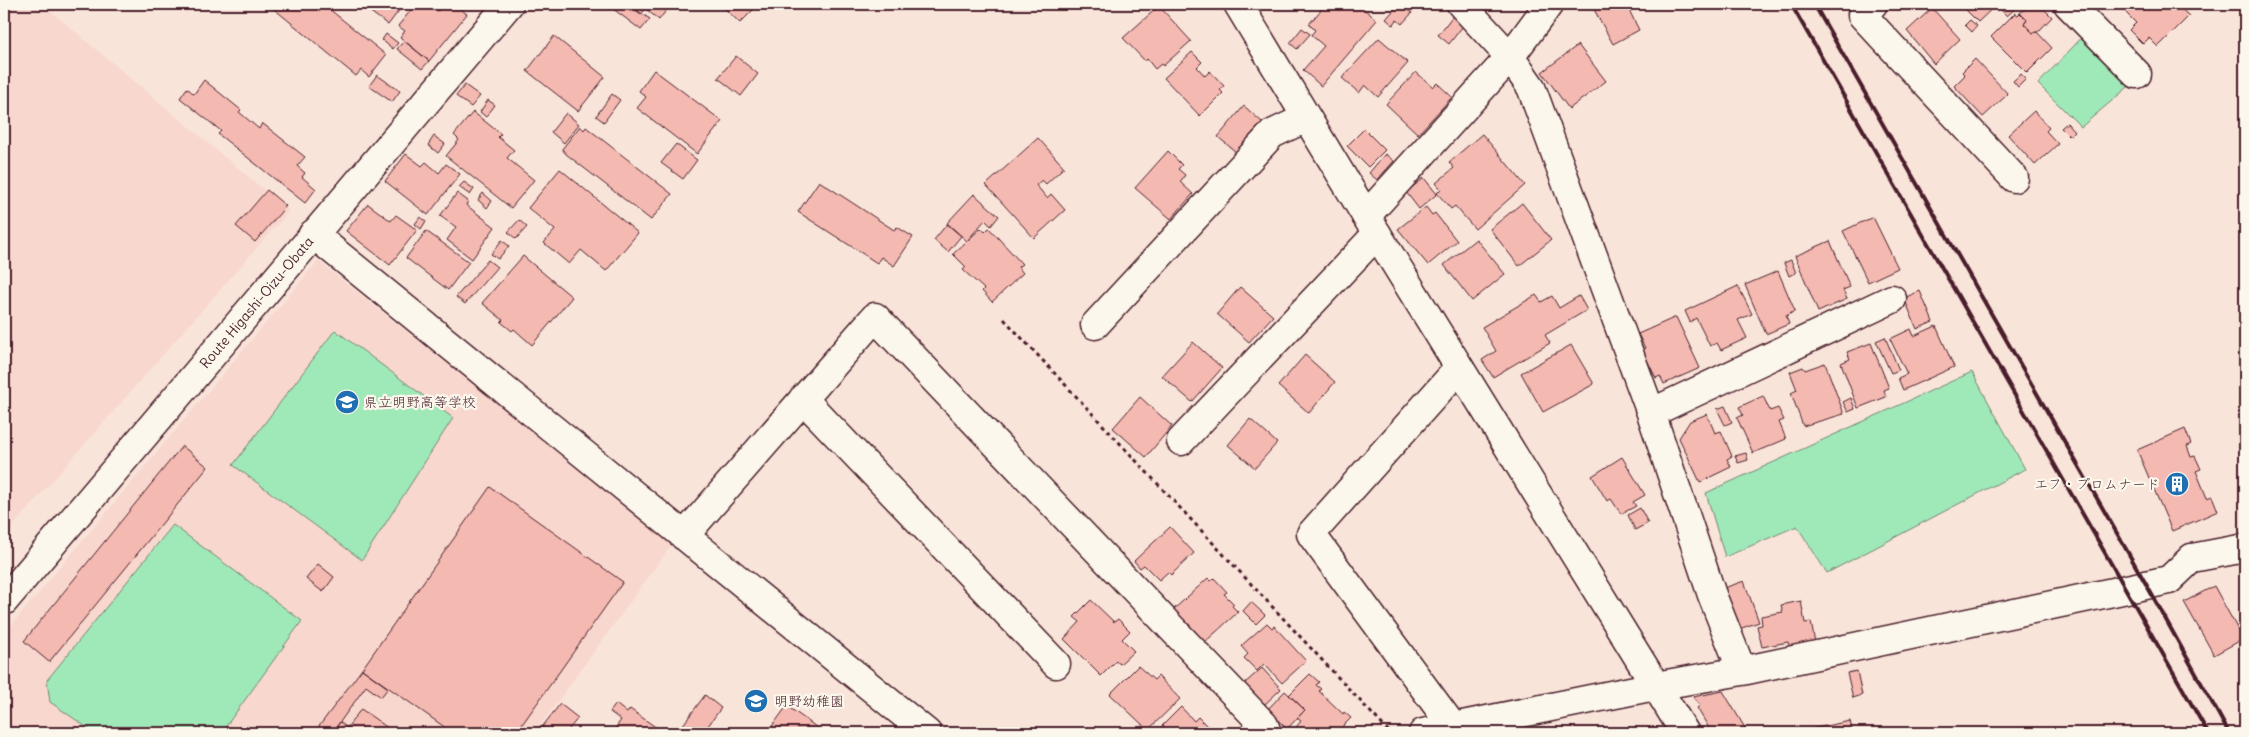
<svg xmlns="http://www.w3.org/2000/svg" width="2249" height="737" viewBox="0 0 2249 737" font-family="Delius,'Klee One',sans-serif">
  <rect width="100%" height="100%" fill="#f9e4da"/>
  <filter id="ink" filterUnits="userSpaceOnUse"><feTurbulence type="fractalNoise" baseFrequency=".02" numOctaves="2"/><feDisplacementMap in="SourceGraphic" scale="10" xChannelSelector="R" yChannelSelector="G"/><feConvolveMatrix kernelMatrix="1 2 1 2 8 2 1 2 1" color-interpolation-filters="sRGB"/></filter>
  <g filter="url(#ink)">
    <path fill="#f8d7ce" d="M4,4h38l247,207 -285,325z
      M318,261l355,282 -134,184 8,6h-543v-99z"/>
    <path fill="#9fe9b8" stroke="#748472" d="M2085,34l49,48 -53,45 -43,-43z
      M335,330l118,88 -91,142 -129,-95z
      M1972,372l53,97 -198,104 -30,-47 -72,31 -19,-64z
      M173,525l129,96 -81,112h-126l-45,-31 -3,-22z"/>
    <path fill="#f4b9b1" stroke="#4a1f2b" d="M268,4h55l63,51 -17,22 -8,-7 -5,6z
      M360,4h44l-16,21z
      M416,4h13l9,7 5,-7h11l13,10 -38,47 -29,-24 5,-6 -7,-5z
      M615,4h12l23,15 -9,11 -29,-22z
      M627,4h44l-12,16 -13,-11 -5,5z
      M720,4h39l-19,19z
      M1326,4h32l19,16 -56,66 -18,-16 21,-24 -13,-11 4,-5 -6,-6z
      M1399,4h9l-3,3 7,6 -10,11 -5,-4 -4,5 -7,-6z
      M1591,4h35l13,26 -26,14z
      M1960,4h37l-19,18z
      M2006,4h14l-13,12 -7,-7z
      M2030,4h9l13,13 -15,16 -1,-2 -3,2 -9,-9 3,-4 -7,-7z
      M2131,4h45l13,12 -31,31 -9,-9 -6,6 -14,-14 7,-7 -12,-12z
      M1159,6l32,35 -28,25 -2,-2 -6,5 -8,-10 -2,2 -22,-23z
      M1932,8l28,31 -26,25 -27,-33z
      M1455,13l11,9 -17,22 -11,-9z
      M2015,13l3,2 2,-2 7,7 -3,4 9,9 3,-2 16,17 -25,25 -36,-36z
      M1970,20l7,6 -5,6 -7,-7z
      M1302,28l8,6 -13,15 -7,-6z
      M386,34l12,9 -5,6 -11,-9z
      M554,36l51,41 -27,34 -51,-40z
      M1379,38l29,25 -30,34 -13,-12 -6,8 -17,-15z
      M404,41l25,20 -7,8 -25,-20z
      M1578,45l28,36 -37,28 -27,-37z
      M1192,52l10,10 -5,5 8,9 5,-5 14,15 -4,4 3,3 -23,23 -36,-38z
      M736,56l22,18 -17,22 -23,-18z
      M1975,59l33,35 -25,23 -29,-31 11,-11 -3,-3z
      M654,70l68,51 -25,33 -60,-46 9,-11 -7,-6z
      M1416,72l17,15 4,-4 15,14 -34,37 -32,-30z
      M2021,74l5,5 -8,8 -5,-6z
      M377,75l23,16 -8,11 -23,-16z
      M204,80l37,30 -2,2 20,17 3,-6 43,34 -8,9 8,7 -3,4 14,12 -11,14 -87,-69 3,-3 -41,-33 7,-10 7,6z
      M465,85l15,11 -9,11 -15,-11z
      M612,94l8,6 -16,22 -8,-6z
      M488,100l7,5 -9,12 -6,-5z
      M1244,106l18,16 -26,30 -18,-15z
      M2034,111l15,17 -3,3 12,13 -23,21 -27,-30z
      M473,112l28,22 -3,3 16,13 -7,8 27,22 -23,28 -65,-52 13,-16 -5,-5z
      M566,113l13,11 -15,19 -13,-11z
      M2067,123l7,8 -5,5 -8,-8z
      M580,126l4,4 2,-3 86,67 -21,26 -85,-66 -4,-5z
      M1364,129l21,21 -17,17 -21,-21z
      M1482,134l43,51 -50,44 -20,-23 -4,3 -14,-16 4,-4 -5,-6 18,-15 -5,-6z
      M434,136l11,8 -7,9 -10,-8z
      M1038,138l26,29 -18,17 -4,-4 -6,5 11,13 4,-4 14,16 -31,28 -48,-53z
      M676,144l21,16 -14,19 -22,-16z
      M1168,151l14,14 -4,4 7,6 -5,7 13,12 -22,25 -36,-31z
      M406,154l16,12 4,-4 13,11 7,-9 14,10 -32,41 -43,-34z
      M1385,154l9,7 -17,19 -8,-7z
      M560,169l78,64 -32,38 -25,-21 -12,14 -25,-21 11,-13 -27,-22z
      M1424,178l13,16 -18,15 -13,-17z
      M819,181l75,49 3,-3 16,10 -19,29 -13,-9 -4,6 -79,-51z
      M464,182l10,7 -4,6 -11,-8z
      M267,190l19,16 -31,36 -19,-16z
      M457,193l11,8 -2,4 29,22 -23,32 -25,-19 9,-13 -16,-11z
      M483,193l9,8 -5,7 -9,-8z
      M974,194l25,22 -8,10 -6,-6 -18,21 -20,-18z
      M1522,203l29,37 -32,26 -29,-37z
      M368,204l23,17 5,-6 21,15 -27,35 -44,-34z
      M1426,207l6,8 3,-2 22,28 -29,24 -30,-36z
      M420,217l6,4 -5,8 -6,-5z
      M1873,217l25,51 -30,14 -25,-51z
      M519,220l8,7 -11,12 -8,-7z
      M947,224l14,12 -13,16 -14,-12z
      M981,228l4,4 4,-4 33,36 -4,3 5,6 -31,29 -10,-11 2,-2 -21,-19 3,-3 -13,-13z
      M426,231l43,31 -21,28 -42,-32z
      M1476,239l29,35 -33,27 -28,-36z
      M502,240l7,6 -11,13 -7,-5z
      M1830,241l20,46 -7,3 4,9 -29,13 -23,-56z
      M523,256l49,41 -40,48 -18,-16 -2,2 -11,-9 2,-2 -21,-17z
      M488,260l9,7 -32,37 -9,-7z
      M1791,260l5,13 -7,3 -5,-13z
      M1778,271l17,40 -9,5 3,8 -23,10 -21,-49z
      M1738,286l14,28 -14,6 9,18 -26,12 -4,-7 -7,3 -14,-28 -6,4 -5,-11z
      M1240,287l33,29 -24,26 -32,-28z
      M1920,291l13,31 -16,7 -13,-31z
      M1536,295l5,7 11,-6 7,12 20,-12 8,14 -42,25 5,8 -57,34 -11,-17 14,-9 -14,-24z
      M1676,317l24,51 -36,16 -4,-8 -4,2 -14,-28 3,-2 -7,-14z
      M1936,326l18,41 -51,23 -5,-12 9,-4 -17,-35 21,-10 3,7z
      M1885,337l14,33 -8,3 -15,-32z
      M1193,342l29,26 -30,34 -30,-26z
      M1871,343l18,45 -5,2 2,7 -28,11 -17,-45 9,-4 -3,-7z
      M1571,345l23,39 -51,28 -22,-39z
      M1305,355l30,27 -26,31 -31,-27z
      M1825,363l19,51 -41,12 -12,-33 6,-3 -7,-18 13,-5 2,3z
      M1763,396l7,15 8,-3 6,12 -5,2 7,17 -33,14 -16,-35 6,-3 -4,-8z
      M1140,397l32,29 -26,31 -33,-29z
      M1851,398l4,11 -7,3 -5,-10z
      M1725,406l7,16 -7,3 -8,-16z
      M1707,414l8,19 6,-2 11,25 -5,3 4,8 -31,15 -21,-44 11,-17z
      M1250,419l27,24 -22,25 -27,-23z
      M2185,429l6,15 -4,2 4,11 4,-1 6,13 -5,2 11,27 5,-2 6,15 -46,20 -35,-81z
      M182,446l26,21 -159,195 -25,-21z
      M1746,453l2,7 -10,3 -3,-7z
      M1622,457l23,38 -12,7 3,4 -15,8 -10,-15 -4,2 -15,-25z
      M490,487l133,95 -107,151h-63l-91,-64z
      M1640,508l8,15 -13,7 -7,-15z
      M1170,527l24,26 -23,22 -3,-3 -9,8 -15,-15 -4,3 -6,-7z
      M318,564l16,13 -11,15 -17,-13z
      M1208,578l3,3 3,-3 13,14 -3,2 10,10 -2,2 6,6 -34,31 -31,-33z
      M1744,581l15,41 -20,7 -15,-41z
      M2214,586l29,53 -29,16 -30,-53z
      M1091,600l23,22 4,-3 12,12 -8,8 12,12 -14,13 -4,-3 -15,15 -37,-37 16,-17 -6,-5z
      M1801,601l4,22 6,-1 4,21 -25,5 -2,-6 -26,5 -5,-21 5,-1 -1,-9 22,-4 -2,-7z
      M1251,602l14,13 -9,9 -13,-13z
      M1267,623l5,5 2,-2 32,35 -24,22 -18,-19 -7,7 -13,-13 4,-4 -7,-8z
      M1138,666l16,14 4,-4 22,23 -32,31 -38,-36z
      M1262,668l19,21 -17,16 -20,-21z
      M362,669l26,19 -7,9 -15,-11 -34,47h-18z
      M1857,671l5,24 -9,3 -6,-25z
      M1310,674l9,8 -3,3 5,4 -2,2 24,23 1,-2 7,6 -15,15h-8l-2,-3 -3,3h-8l-3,-3 -3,3h-7l-6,-6 5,-6 -4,-3 8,-8 -16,-15z
      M1285,691l20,19 -18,19 -20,-19z
      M1723,691l25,42h-36l-15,-25 3,-2 -7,-9z
      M705,695l16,13 -18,25h-26z
      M560,704l18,14 -12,15h-15l-9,-6z
      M616,704l11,9 3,-4 34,24h-46l-4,-3 7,-10 -11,-8z
      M787,706l36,26 -1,1h-55z
      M1181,707l13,14 4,-4 16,16h-59z
      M361,709l34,24h-63l8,-11 7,6z
      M1850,721l3,12h-46l-1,-3z"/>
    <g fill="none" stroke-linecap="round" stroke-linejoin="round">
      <g stroke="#4a1f2b" stroke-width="31">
        <path id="street" d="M1461,4l49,53 21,30 120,326 61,182 30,76
          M1873,4l-11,11 152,163
          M2068,4l69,70
          M1366,216l144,-159 39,-53
          M313,234l614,499
          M1095,325l177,-191 34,-16
          M803,399l253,265
          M1651,413l241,-114
          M1181,441l196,-207
          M684,536l191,-219 389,408 3,8
          M1453,727l-142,-193 148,-166
          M1423,733l232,-47 87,-15 427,-91 23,-22"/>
      </g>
      <g stroke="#4a1f2b" stroke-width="31">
        <g id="secondary">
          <path d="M1238,4l139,230 308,499"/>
          <path d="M2192,558l53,-10"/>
          <path id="s1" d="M4,601l505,-597"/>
        </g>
      </g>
      <path stroke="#4a1f2b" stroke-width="3" stroke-dasharray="4 4" stroke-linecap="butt" d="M704,4l4,3
        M1004,319l386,414"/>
      <use href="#street" stroke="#fbf7ec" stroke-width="28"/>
      <use href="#secondary" stroke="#fbf7ec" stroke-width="28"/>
      <path stroke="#4a1f2b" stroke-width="4" d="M1791,4l417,729
        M1814,4l332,580 83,149"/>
    </g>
  </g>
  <defs>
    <g id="school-disc" transform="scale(1.25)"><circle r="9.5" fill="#1f6fb2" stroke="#fbf7ec"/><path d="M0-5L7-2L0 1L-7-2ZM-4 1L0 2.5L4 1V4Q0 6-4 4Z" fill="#fff"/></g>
    <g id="building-disc" transform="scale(1.25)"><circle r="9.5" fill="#1f6fb2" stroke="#fbf7ec"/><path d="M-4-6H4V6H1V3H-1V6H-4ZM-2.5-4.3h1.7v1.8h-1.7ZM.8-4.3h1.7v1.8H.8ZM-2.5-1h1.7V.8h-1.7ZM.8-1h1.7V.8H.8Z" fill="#fff"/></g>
  </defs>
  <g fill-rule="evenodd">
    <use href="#school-disc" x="347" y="402"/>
    <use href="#building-disc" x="2177" y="484"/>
    <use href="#school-disc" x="756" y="701"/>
  </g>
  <g text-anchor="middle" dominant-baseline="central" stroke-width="4.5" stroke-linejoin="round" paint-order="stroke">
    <g font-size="14" fill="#4a1f2b" stroke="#fbf7ec">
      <text stroke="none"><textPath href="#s1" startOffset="391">Route Higashi-Oizu-Obata</textPath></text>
    </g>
    <g font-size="14" fill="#4a1f2b" stroke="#fbf7ec" text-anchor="start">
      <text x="364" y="402">県立明野高等学校</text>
      <text x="2160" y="484" text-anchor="end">エフ・プロムナード</text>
      <text x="774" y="701">明野幼稚園</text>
    </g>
  </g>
  <rect width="2249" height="737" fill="none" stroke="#fbf7ec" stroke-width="20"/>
  <rect x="10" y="10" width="2229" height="717" fill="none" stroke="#4a1f2b" stroke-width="2" filter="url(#ink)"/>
</svg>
